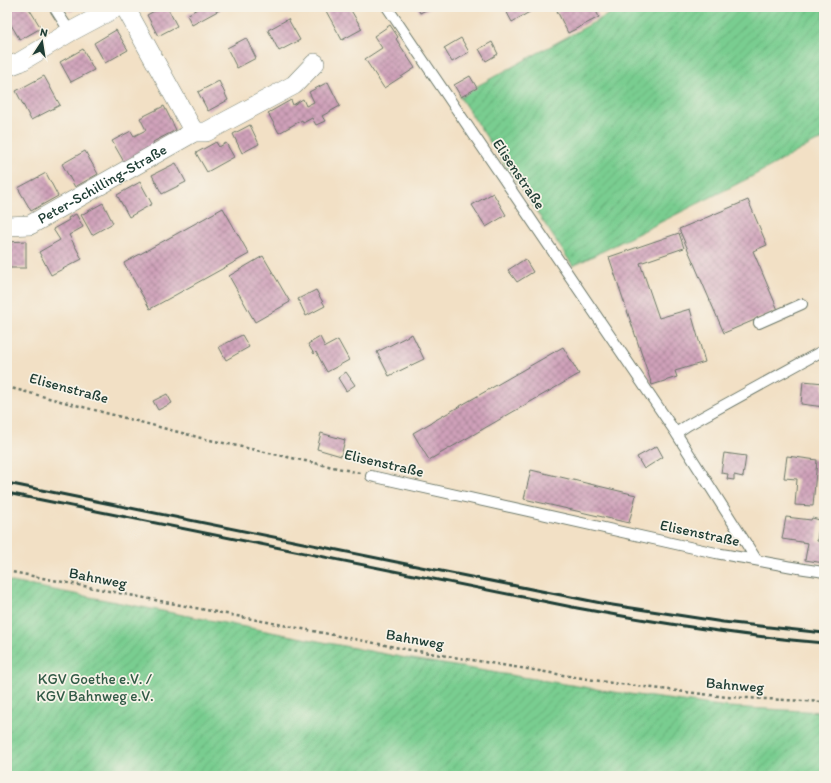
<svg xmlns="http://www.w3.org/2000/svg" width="831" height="783" viewBox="0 0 831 783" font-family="Itim,sans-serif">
  <defs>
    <pattern id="garden-furrows" width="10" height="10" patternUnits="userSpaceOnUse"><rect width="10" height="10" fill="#79cd90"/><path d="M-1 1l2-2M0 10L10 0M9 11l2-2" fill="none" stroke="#63a876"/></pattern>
    <pattern id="building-cross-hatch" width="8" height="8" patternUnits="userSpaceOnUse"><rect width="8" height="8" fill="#cfa0b9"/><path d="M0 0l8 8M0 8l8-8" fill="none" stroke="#a78497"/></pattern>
  </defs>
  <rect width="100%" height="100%" fill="#f7f3e8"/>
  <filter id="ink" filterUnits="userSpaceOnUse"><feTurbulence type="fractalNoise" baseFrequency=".025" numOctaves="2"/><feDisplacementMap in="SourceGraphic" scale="8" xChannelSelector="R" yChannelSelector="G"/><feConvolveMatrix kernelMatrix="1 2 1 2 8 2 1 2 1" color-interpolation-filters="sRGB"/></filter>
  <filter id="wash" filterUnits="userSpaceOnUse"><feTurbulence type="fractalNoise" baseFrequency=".012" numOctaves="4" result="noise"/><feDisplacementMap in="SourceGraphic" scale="16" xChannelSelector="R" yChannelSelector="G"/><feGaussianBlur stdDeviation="0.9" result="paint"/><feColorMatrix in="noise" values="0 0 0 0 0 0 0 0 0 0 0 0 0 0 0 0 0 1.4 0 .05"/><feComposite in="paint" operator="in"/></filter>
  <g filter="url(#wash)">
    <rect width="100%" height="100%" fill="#f2e0c5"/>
    <path fill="url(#garden-furrows)" stroke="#4c8562" d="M622,7h202v132l-11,4 -62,34 -178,89 -114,-170z
      M7,581l399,77 208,34 114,15 96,5v64h-817z"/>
    <g id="blocks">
      <path fill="url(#building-cross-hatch)" d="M10,7h18l13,21 -21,12 -13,-22v-9z
        M67,7h12l-9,5z
        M162,7h5l10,19 -19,10 -11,-21z
        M196,7h29l-33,18 -5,-10 10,-6z
        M334,7h15l13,22 -20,11 -16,-29z
        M417,7h15l-12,6z
        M504,7h27l2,3 -21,12z
        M565,7h29l5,10 -31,16 -11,-22z
        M288,19l12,21 -21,11 -11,-21z
        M390,25l8,12 -2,2 19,29 -31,20 -19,-29 17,-11 -8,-12z
        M116,30l12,20 -23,13 -11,-20z
        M246,38l10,20 -19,10 -10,-20z
        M461,38l8,14 -17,10 -8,-14z
        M492,42l6,12 -12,7 -7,-12z
        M83,49l11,21 -23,12 -11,-20z
        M44,76l16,29 -29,15 -15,-29z
        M470,76l7,12 -16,9 -7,-12z
        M219,81l9,19 -20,11 -10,-19z
        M328,82l12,24 -18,10 3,5 -9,4 -4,-7 -9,5 -1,-3 -23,13 -11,-20 23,-13 2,5 10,-6 3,7 8,-4 -5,-10z
        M164,106l12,24 -23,12 1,3 -30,17 -12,-21 19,-10 3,5 12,-6 -6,-12z
        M250,125l9,19 -17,9 -9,-19z
        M216,142l3,5 7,-4 8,14 -27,15 -11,-19z
        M85,151l13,23 -23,13 -13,-23z
        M176,163l10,19 -24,12 -10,-19z
        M46,173l12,23 -27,15 -13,-23z
        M140,182l12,22 -23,13 -12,-22z
        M493,193l13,22 -20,12 -14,-22z
        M748,200l19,45 -14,6 25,59 -54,23 -45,-104z
        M103,203l10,20 -21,12 -11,-20z
        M223,208l26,46 -99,55 -26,-46z
        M76,214l7,13 -14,8 13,24 -31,16 -12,-23 21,-12 -7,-11 16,-9 -1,-2z
        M679,233l5,15 -44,15 19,55 31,-9 15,53 -30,9 2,6 -25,8 -43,-128z
        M26,241v27h-19v-26z
        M263,256l27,46 -35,20 -26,-46z
        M525,259l8,13 -16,10 -9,-12z
        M316,290l9,16 -19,10 -8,-17z
        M412,334l12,25 -35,17 -12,-24z
        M242,335l7,12 -23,13 -7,-13z
        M320,337l5,10 13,-7 11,20 -22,12 -11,-20 -2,2 -6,-10z
        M563,347l16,27 -150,86 -16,-27z
        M346,372l9,13 -9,6 -8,-13z
        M803,381l21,2v24l-23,-3z
        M167,394l5,9 -14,7 -5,-9z
        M321,433l24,7 -4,16 -24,-7z
        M657,446l6,11 -19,12 -7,-12z
        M724,453l22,3 -3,21 -9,-2v5l-7,-1 1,-5 -7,-1z
        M787,456l30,4 -4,46 -18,-1 2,-26 -13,-1z
        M531,470l105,25 -7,28 -105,-24z
        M786,517l25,3 1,-2 8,2 -3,21 7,1v21l-19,-3 3,-17 -26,-4z"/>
    </g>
  </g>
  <g filter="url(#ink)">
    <use href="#blocks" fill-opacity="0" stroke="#697667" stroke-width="1"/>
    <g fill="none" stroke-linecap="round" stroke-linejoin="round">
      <g stroke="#697667" stroke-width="12">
        <path id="service" d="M54,7l16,25
          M387,7l289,426 80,126
          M759,323l43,-19
          M676,433l12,-8 136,-75
          M371,476l345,77c36,6 72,14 108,19"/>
      </g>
      <g stroke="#697667" stroke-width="20">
        <g id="minor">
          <path d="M125,7l69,125"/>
          <path d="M7,67l13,-5 50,-30 47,-25"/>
          <path id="s1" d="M7,226l23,-1 164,-93h12l88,-47 21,-22"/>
        </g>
      </g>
      <path stroke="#697667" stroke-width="2.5" stroke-dasharray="3 3" stroke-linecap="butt" d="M7,387l194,51 159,35
        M7,571l398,78 207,34 115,14 97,5"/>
      <use href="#service" stroke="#fff" stroke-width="10"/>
      <use href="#minor" stroke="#fff" stroke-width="19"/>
      <path stroke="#1f3d34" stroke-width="3" d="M7,483l419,85 180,36 117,18 101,11
        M7,493l570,115c82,15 164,28 247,35"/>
    </g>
  </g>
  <g text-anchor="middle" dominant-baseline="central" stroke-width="3.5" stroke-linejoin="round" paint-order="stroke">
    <g font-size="15" fill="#1f3d34" stroke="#f7f3e8">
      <text transform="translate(519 174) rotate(56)">Elisenstraße</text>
      <text stroke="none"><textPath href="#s1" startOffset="106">Peter-Schilling-Straße</textPath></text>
      <text transform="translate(69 388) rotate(15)">Elisenstraße</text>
      <text transform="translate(384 463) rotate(13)">Elisenstraße</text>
      <text transform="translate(700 533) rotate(12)">Elisenstraße</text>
      <text transform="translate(98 578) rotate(11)">Bahnweg</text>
      <text transform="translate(415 639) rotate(10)">Bahnweg</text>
      <text transform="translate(735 685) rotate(5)">Bahnweg</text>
    </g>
    <g font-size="15" fill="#315a46" stroke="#f7f3e8">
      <text x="95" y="679">KGV Goethe e.V. /<tspan x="95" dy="17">KGV Bahnweg e.V.</tspan></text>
    </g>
  </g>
  <rect width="831" height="783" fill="none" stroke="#f7f3e8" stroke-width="24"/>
  <g transform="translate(42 42) rotate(12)" stroke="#f7f3e8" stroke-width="3" paint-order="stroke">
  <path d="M0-3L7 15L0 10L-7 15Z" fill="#1f3d34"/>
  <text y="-6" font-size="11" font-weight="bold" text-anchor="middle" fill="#1f3d34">N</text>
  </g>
</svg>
